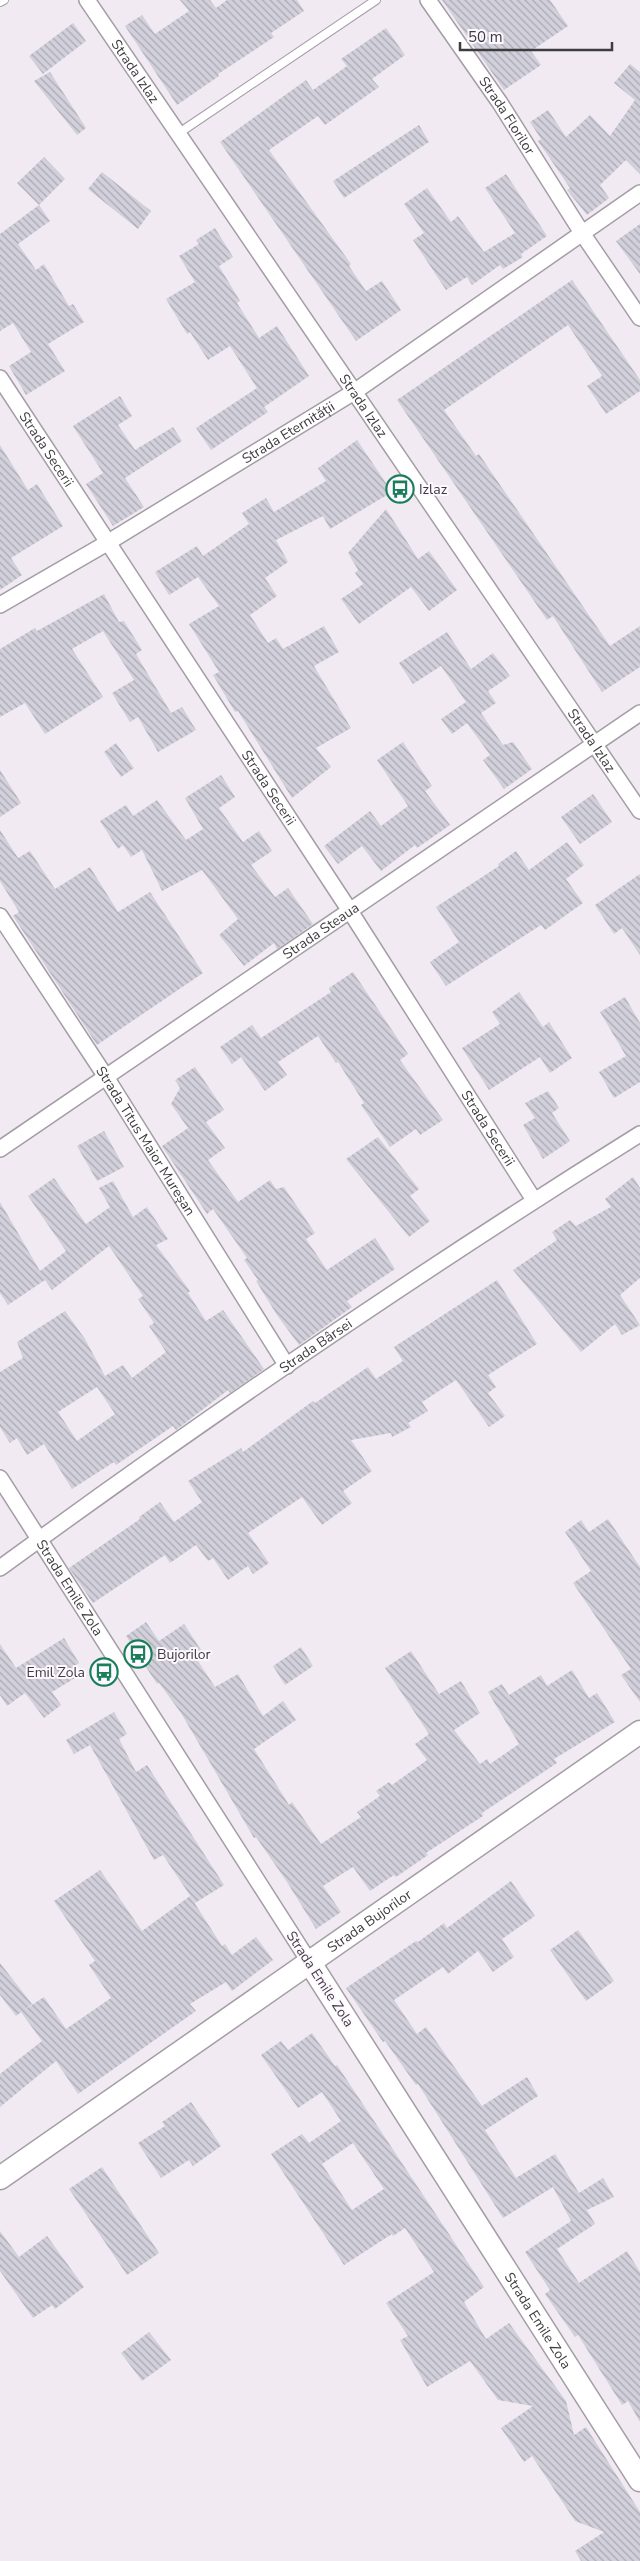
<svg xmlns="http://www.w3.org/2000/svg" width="640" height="2561" viewBox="0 0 640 2561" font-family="'Nunito Sans',sans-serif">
  <defs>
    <pattern id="building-back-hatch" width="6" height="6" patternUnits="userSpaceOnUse" patternTransform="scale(1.25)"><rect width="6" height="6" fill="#d1d0db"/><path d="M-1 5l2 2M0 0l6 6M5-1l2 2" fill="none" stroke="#abaab3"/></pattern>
  </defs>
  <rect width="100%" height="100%" fill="#f1eaf3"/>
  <path fill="url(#building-back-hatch)" fill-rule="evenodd" d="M180,0h30l6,8 11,-8h70l7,11 -33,22 3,4 -56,37 1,2 -42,29 -52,-79 17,-11 13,19 34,-23z
    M442,0h108l18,26 -37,25 10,14 -37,25z
    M73,23l13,18 -43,33 -14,-18z
    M386,28l19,27 -33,24 7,8 -54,38 -7,-9 -49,34 82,114 -2,2 17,25 16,-10 19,29 -45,31 -136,-199 86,-62 7,10 34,-24 -6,-7z
    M630,64l10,8v102l-14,-14 -26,25 9,13 -22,17 -20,-25 3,-2 -32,-47 3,-2 -11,-17 18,-12 18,27 24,-22 20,21 25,-36 -21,-17z
    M50,72l36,56 -9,7 -43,-54z
    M419,125l10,17 -85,56 -11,-17z
    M44,157l21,22 -26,26 -22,-22z
    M102,172l49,39 -13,18 -50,-40z
    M506,174l41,62 -26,18 2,3 -20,12 -3,-4 -28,20 -5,-8 -21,13 -33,-50 11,-7 -20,-29 23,-16 24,34 7,-6 26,36 31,-19 -30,-45z
    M39,205l11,16 -32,23 18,26 8,-6 25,42 4,-2 11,18 -36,22 17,27 -39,24 -17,-29 22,-14 -18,-29 -13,8v-97z
    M640,224v50l-24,-33z
    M215,228l18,29 -14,9 21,35 -3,2 22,35 18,-12 32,50 -45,31 4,5 -57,38 -15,-22 61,-40 -27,-42 -22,14 -18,-28 -3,2 -21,-35 29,-17 -16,-26 20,-12 -3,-4z
    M572,280l68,100v11l-34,23 -19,-28 15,-10 -34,-51 -124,85 32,46 3,-2 131,192 30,-20v41l-38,25 -49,-76 -6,4 -150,-220z
    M120,396l12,20 -14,9 17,25 38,-23 9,14 -57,37 19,29 -31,19 -27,-42 17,-11 -30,-47z
    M357,440l35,52 -62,37 -7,-13 -47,24 12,22 -23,16 12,18 -27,19 18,28 8,-5 7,11 41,-23 15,26 -25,14 37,62 -35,20 15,19 -39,31 -54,-87 -3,1 -22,-37 6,-3 -30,-48 30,-18 -21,-29 -29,18 -14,-23 42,-26 6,10 46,-32 -7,-11 24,-15 8,14 52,-31 -8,-13z
    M0,445l28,45 9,-6 26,42 -52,32 11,17 -22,15z
    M386,509l32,50 11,-8 28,39 -28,21 -18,-24 -52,37 -18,-25 22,-15 -8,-11 3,-3 -10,-17z
    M104,594l15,28 5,-1 18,29 -6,4 35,59 11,-6 14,23 -38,22 -20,-35 -8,5 -18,-29 22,-13 -31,-49 -31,18 31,48 -58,37 -20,-31 -25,14v-68l35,-21 2,3z
    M447,632l24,37 22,-16 17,23 -22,15 8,12 -15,10 22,32 10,-3 19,27 -28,20 -21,-29 7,-5 -23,-32 -15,11 -11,-15 25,-17 -25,-36 -28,18 -14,-21z
    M403,742l29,44 -7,5 25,34 -33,23 -2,-3 -34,26 -19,-25 -24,18 -14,-18 46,-35 11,15 27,-20 -31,-46z
    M116,743l18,25 -13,9 -17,-25z
    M0,770l21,33 -21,14z
    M221,775l14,22 -16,11 24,34 16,-11 13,20 -21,14 24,32 13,-9 25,36 -36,25 -3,-6 -30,23 -25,-31 19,-16 -36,-49 -40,21 -20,-41 -11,7 -8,-12 -5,4 -18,-28 26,-16 7,11 24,-16 29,40 17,-11 -18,-31z
    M593,794l19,28 -32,22 -19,-27z
    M0,830l18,28 12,-7 25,38 35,-22 28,45 32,-20 53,81 -106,72 -84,-129 6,-4 -19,-31z
    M567,842l17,23 -18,14 17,24 -38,27 -4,-5 -95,61 -16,-24 29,-20 -23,-35 63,-41 -1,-2 18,-13 13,19z
    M640,874v81l-18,-27 -8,6 -19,-29z
    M353,972l55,82 -8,6 43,60 -23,15 -4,-6 -26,18 -29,-42 3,-2 -26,-41 -2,1 -18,-27 -40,26 9,13 -22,16 -24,-34 -9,7 -12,-17 32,-22 9,13 70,-46 -2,-4z
    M519,992l24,35 6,-5 23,36 -22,15 -10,-16 -51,33 -27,-42 38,-24 -8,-12z
    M625,997l15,26v59l-26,16 -15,-26 27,-16 -26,-44z
    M195,1067l29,43 -18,12 19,26 -17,12 30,42 32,-22 6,9 8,-2 31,46 -9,6 21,31 48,-32 20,31 -48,32 5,6 -53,38 -22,-30 -21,-34 2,-1 -14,-20 3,-2 -34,-49 -6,5 -45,-68 26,-18 -17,-24 9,-16 -5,-8z
    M548,1091l11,17 -7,5 18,28 -27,18 -20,-34 12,-7 -10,-15z
    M104,1131l20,36 -27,14 -20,-35z
    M378,1137l41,52 -9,7 20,25 -21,16 -63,-78z
    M633,1177l7,11v90l-20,17 20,30 -18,10 -7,-11 -34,28 -68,-82 44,-30 -5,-8 18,-12 6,6 35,-19 -6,-8z
    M54,1178l32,46 24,-17 -11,-19 14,-7 20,36 14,-10 21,32 -12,6 34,46 -2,2 18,28 17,-11 41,59 -34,24 -2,-3 -52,40 -3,-4 -57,39 -2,-3 -42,27 -28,-45 -17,11 -10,-17 -7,5 -10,-16v-55l23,-14 -6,-16 48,-31 20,28 20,37 18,-11 9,13 34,-26 -17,-26 5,-3 -16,-24 5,-3 -34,-50 -57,44 -7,-10 -37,25 -8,-12v-91l40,69 26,-20 -38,-55zM97,1387l18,27 -38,27 -19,-29z
    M497,1280l40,64 -49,31 8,12 -8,6 17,23 -16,11 -33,-47 -34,22 6,9 -20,12 3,4 -19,10 -1,-4 -40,7 21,31 -29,20 9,12 -30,22 -20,-28 -54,36 21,30 -16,11 -5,-8 -20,14 -15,-22 -5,3 -12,-16 -26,18 -5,-8 -72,48 -24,-35 71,-49 -1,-2 21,-15 14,20 28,-20 -14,-21 53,-33 2,4 70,-51 2,2 53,-36 8,12 27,-18 -9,-14z
    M608,1519l32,48v135l-19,-27 10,-6 -58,-86 18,-12 -26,-39 16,-12 8,12z
    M146,1622l13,19 25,-17 19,29 -7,5 19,29 23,-13 25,42 20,-15 13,19 -42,29 35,56 3,-3 29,42 40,-27 -4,-5 23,-16 -4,-5 13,-9 3,3 35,-25 -12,-16 14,-10 -44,-66 26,-17 28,43 22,-13 19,32 -26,17 26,34 7,-5 3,5 29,-20 -31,-52 14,-8 7,11 32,-20 6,11 25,-16 17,28 8,-5 18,29 -61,37 3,4 -75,50 1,3 -57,37 2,2 -32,22 -2,-2 -24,16 -17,-24 -30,19 18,26 -25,17 -29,-47 -31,-45 -2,1 -73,-125 -22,-30 -2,1 -31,-48z
    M64,1638l15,25 -4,3 5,9 -28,17 9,13 -17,13 -19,-25 -18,13 -7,-11v-51l16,24z
    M301,1647l12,19 -28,19 -12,-19z
    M114,1712l13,22 -8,5 17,33 11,-7 77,120 -29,18 -32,-48 -9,5 -64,-115 -16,9 -8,-14z
    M100,1870l42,61 48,-35 32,50 3,-2 7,11 24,-18 17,23 -41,31 -6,-9 -36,22 6,7 -118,83 -22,-33 -56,46v-33l42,-33 -21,-29 23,-15 22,32 45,-31 -22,-33 6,-4 -41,-60z
    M511,1881l24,35 -33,23 12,18 -21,15 -15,-21 -30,23 -5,-7 -49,33 23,34 9,-7 56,79 45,-29 11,19 -53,34 31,48 39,-24 24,39 24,-15 11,19 -27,13 8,14 -38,25 22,34 48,-32 13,21v150l-12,-21 -6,4 -44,-70 -3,2 -30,-43 5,-4 -25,-38 46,-31 -18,-34 -50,31 -85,-134 -2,1 -31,-44 -2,1 -37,-54 70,-47 2,1 26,-19 3,5z
    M578,1930l36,51 -28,20 -36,-51z
    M0,1963l32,41 -16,12 -16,-21z
    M312,2033l23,33 2,-1 147,222 -20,15 22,37 23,-16 57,78 8,34 12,-8 54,85v49h-59l-6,-10 29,-19 -29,-11 -43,-65 -8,6 -23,-34 32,-22 -35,-6 -28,-39 -43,26 -27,-47 8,-4 -22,-33 48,-31 -29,-44 -12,8 -1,-2 -48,31 -73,-111 31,-20 7,9 32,-22 -19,-29 -24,16 -37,-53 20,-14 7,9zM353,2143l31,46 -32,21 -30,-46z
    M191,2102l30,44 -28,20 -4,-6 -28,18 -23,-35 27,-17 -3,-4z
    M102,2167l57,86 -32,22 -58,-86z
    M0,2231l19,26 28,-21 37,51 -29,22 -3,-4 -19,13 -33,-47z
    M149,2332l22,28 -29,21 -21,-28z"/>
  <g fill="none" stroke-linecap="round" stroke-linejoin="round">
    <g stroke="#a49da6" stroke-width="10">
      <path id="lane" d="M0,2l4,-2
        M179,133l197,-133"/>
    </g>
    <g stroke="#a49da6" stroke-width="18">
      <g id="street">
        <path id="s1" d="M87,0l553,811"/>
        <path id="s2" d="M428,0l72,103 82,130 58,85"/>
        <path id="s3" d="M0,378l350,533 184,289"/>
        <path id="s4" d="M0,605l107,-62 247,-151 286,-199"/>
        <path id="s5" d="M0,916l106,161 181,289"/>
        <path id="s6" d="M0,1149l640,-436"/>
        <path id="s7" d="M0,1478l310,485"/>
        <path id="s8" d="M0,1568c208,-152 422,-298 640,-434"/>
      </g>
    </g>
    <g stroke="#a49da6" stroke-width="25">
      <g id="secondary">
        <path id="s9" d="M310,1963l330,517"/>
        <path id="s10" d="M0,2178l640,-446"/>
      </g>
    </g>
    <use href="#lane" stroke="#fff" stroke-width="8"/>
    <use href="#street" stroke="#fff" stroke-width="15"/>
    <use href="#secondary" stroke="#fff" stroke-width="22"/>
  </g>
  <defs>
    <g id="bus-ring" transform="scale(1.4375)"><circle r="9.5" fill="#fdf8ff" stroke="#197f59" stroke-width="1.5"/><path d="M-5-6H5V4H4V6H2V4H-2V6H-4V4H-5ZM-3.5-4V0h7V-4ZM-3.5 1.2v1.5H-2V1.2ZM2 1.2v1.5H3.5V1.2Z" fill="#197f59"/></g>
  </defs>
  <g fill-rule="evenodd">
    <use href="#bus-ring" x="400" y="489"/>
    <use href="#bus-ring" x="138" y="1654"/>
    <use href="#bus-ring" x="104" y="1672"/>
  </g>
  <g text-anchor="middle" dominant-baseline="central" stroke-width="4" stroke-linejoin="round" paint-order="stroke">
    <g font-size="14" fill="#3f3c40" stroke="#fdf8ff">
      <text stroke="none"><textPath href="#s1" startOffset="86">Strada Izlaz</textPath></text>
      <text stroke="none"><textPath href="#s2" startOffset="140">Strada Florilor</textPath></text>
      <text stroke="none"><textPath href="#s1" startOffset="491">Strada Izlaz</textPath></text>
      <text stroke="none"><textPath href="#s4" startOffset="336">Strada Eternității</textPath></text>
      <text stroke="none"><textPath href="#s3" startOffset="85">Strada Secerii</textPath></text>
      <text stroke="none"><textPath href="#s1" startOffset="896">Strada Izlaz</textPath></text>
      <text stroke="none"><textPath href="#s3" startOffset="490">Strada Secerii</textPath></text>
      <text stroke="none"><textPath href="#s6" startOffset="388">Strada Steaua</textPath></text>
      <text stroke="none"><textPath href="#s3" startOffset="895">Strada Secerii</textPath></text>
      <text stroke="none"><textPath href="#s5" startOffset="268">Strada Titus Maior Mureșan</textPath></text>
      <text stroke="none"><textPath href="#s8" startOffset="386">Strada Bârsei</textPath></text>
      <text stroke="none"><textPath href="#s7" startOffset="130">Strada Emile Zola</textPath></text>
      <text stroke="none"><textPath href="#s10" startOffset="450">Strada Bujorilor</textPath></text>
      <text transform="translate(320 1979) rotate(57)">Strada Emile Zola</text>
      <text stroke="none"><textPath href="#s9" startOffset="424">Strada Emile Zola</textPath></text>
    </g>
    <g font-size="14" fill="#3f3c40" stroke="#fdf8ff" text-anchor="start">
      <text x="419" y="489">Izlaz</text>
      <text x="157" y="1654">Bujorilor</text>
      <text x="85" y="1672" text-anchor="end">Emil Zola</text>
    </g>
  </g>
  <path d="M460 42v8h152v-8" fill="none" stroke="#3f3c40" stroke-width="2.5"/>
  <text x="468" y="42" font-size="15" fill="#3f3c40" stroke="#fdf8ff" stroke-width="4" paint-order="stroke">50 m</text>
</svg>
